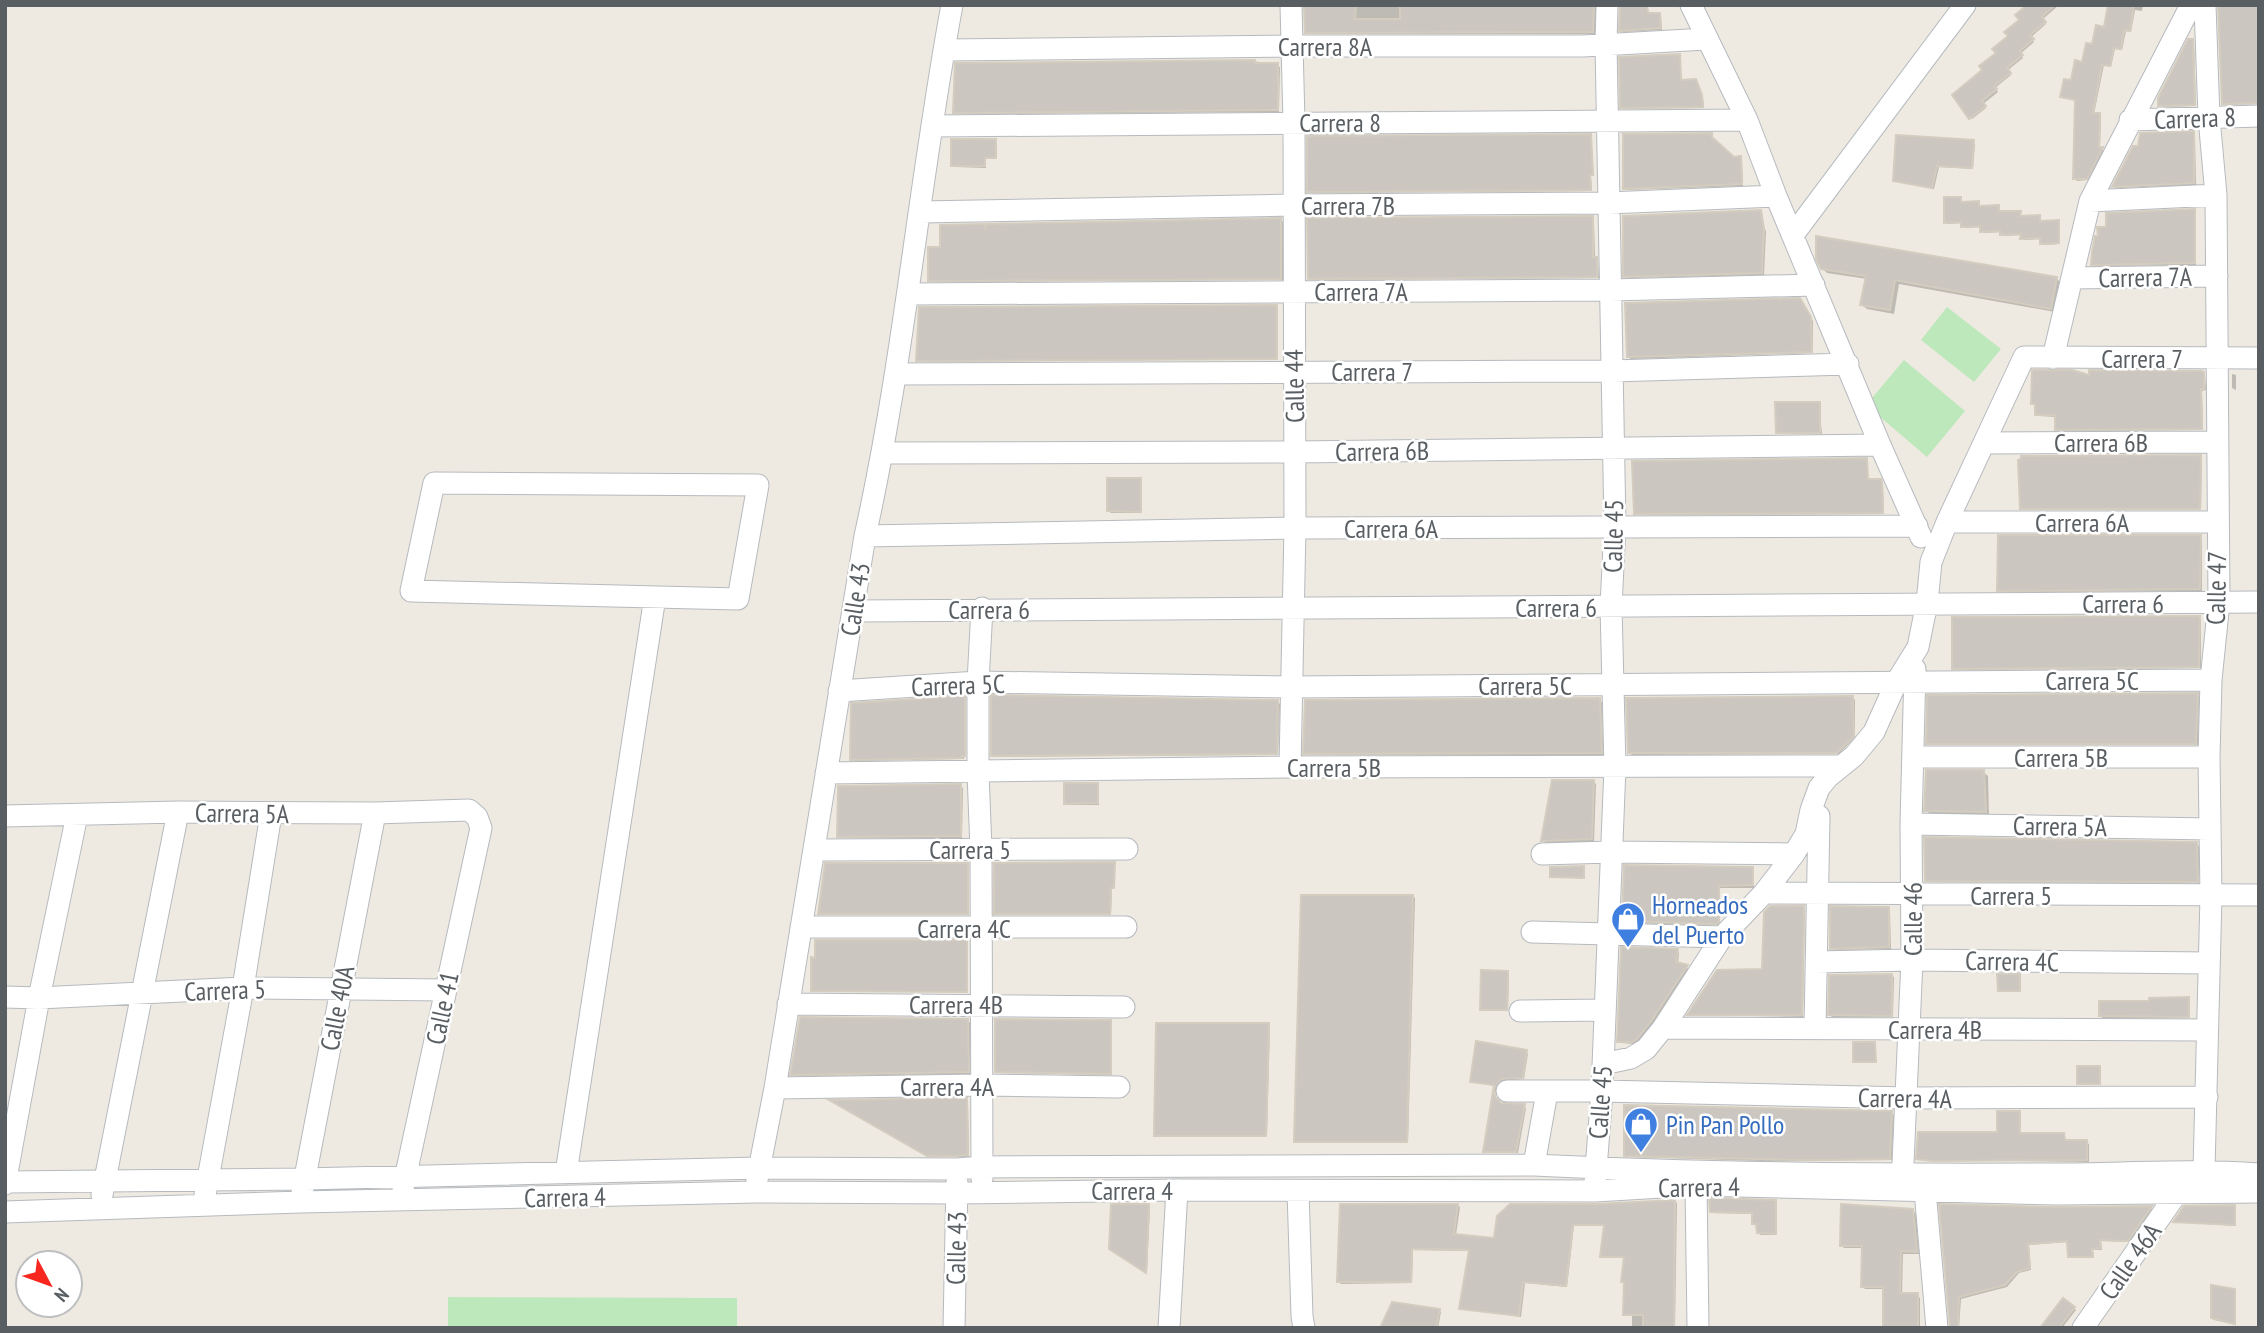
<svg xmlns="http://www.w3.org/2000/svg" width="2264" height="1333" viewBox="0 0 2264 1333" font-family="'PT Sans Narrow',sans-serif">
  <rect width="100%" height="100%" fill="#eeeae1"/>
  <path fill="#bde8bb" d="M1947,307l54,42 -27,33 -53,-42z
    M1904,360l61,51 -38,46 -61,-52z
    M448,1297l289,1v30h-289z"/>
  <path fill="#0003" d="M1306,5h291l-2,29h-286l-2,-2z
    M1647,5l2,10 12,1 1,14 -39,2 -2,-2z
    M2030,5h29l-16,14 3,5 -15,13 3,5 -14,12 3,4 -15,12 3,5 -16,13 3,4 -15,12 3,4 -14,11 -2,-2 14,-46z
    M2117,5h26l-1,6 -7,-1 -4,22 -5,-1 -4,19 -7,-1 -4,18 -7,-2 -10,49 7,2 -1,33 4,1 -16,30 -11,1 -2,-2 2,-78 -15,-4 43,-68z
    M2259,5v99l-34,1 -2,-2z
    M2192,41l2,2 2,63 -35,1 -2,-2z
    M1679,55l3,26h14l2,2 5,15 1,10 -80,1 -2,-2z
    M1254,61l26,6 -1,45 -323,2 -2,-2z
    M2193,133l2,2 1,50 -80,3 -2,-2z
    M1711,135l2,5 21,18 8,2 1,26 -117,4 -1,-1z
    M1590,136l4,40h-3l1,15 -281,2 -2,-2z
    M995,140l2,19h-11v9l-31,-1 -2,-2z
    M1973,142l2,2 -2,25 -34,-2 -5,22 -39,-8z
    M1960,198l2,6 16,-1 2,4h18l2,6 20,-1 2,5 17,-1 2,6h18l1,22 -17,1 -1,-6 -18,1 -2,-5 -18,1 -2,-4 -18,1 -2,-6 -17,1 -2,-5 -15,1 -2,-2z
    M2194,211l2,2v52l-100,1 -3,-2z
    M1760,212l6,20 -2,43 -137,3 -2,-2z
    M1592,218l2,2 1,39 3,2 1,17 -287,2 -3,-2z
    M1280,220l3,2v58l-351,2 -3,-2 55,-54 2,2z
    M1822,268l234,10 5,5 -6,29 -156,-28 -5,30 -27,-5 -5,-4 5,-26 -40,-6z
    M1802,303l11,18v32l-182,6 -3,-2z
    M1276,307l2,2v50l-358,3 -2,-2z
    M2203,374l2,2 1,14 -4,1 1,39 -144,1 -2,-14 -19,-1 -2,-11 -3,-2z
    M2232,374l4,1v15l-4,-2z
    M1819,404l3,30h-43l-2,-2z
    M2200,457l2,2 -1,51h-178l-2,-2z
    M1866,460l3,21h11l3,4 1,29 -247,1 -2,-2z
    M1140,480l2,1v32h-31l-2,-2z
    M2200,537l2,2v52l-201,1 -2,-2z
    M2199,617l2,2v49l-245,2 -3,-2z
    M2197,695l2,2 -1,48h-268l-2,-2z
    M964,698l2,2v57h-2v2l-110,2 -2,-2z
    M1853,698l2,2v37l-16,17 -207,1 -2,-2z
    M1599,700l3,2 1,53h-296l-2,-2z
    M1278,702l2,2 -2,51 -283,2 -2,-2z
    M1983,772l5,4 1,40 -58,-1 -5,-5z
    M1593,781l3,3 -2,58 -48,1 -3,-3z
    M1097,784l2,21h-32l-1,-2z
    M960,786l3,2 -1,50h-121l-2,-2z
    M2196,844l3,2v37l-270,-1 -3,-2z
    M967,864l2,2v49h-147l-2,-2z
    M1114,864l1,25h-3l-1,26h-113l-2,-2z
    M1583,868l2,11 -33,-3z
    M1752,868l2,3v17h-34l-1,37 -93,-2 -2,-2z
    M1413,896l2,2 -7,245h-110l-2,-2z
    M1803,908l2,2 -2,107 -114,-2 75,-44z
    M1888,908l2,3 1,38 -57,1 -3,-2z
    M966,942l2,2v48h-154l-1,-2z
    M1677,951l2,2 -1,11 11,5 -35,53 -15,19 -5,3 -13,-1 -2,-2z
    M1508,972l1,2 -1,37h-24l-2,-2z
    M1891,975l3,2 -1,40h-61l-2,-2z
    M2019,976l2,16 -22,-2z
    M2188,999l2,19h-88l-1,-2z
    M968,1020l2,3v51l-176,2 -2,-2z
    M1111,1022l1,2v51l-114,-2 -1,-2z
    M1268,1025l2,2 -3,110h-110l-2,-2z
    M1526,1052l2,2 -4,25 -21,2 -8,12 2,8 3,3 26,4 -8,45h-32l-1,-2 10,-65 -23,-4z
    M2099,1067l2,18 -22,-1z
    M966,1100l2,2 1,55h-38l-98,-55z
    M2019,1112l2,3v19l43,1 2,7h20l3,2v18l-169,-2 -2,-2 81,-24z
    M1891,1113l3,2 -2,45 -130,1 -134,-4 -2,-2z
    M1675,1201l2,2 -2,125h-43v-12l-7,-2v-30l-2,-3 3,-23 -24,-2 4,-30h-32l-7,61 -42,-4 -4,34 -61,-9 11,-57 -58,-1 -1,33 -71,1 -2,-2 119,-76 2,1 -4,28 39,5 101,-34z
    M1776,1202l1,2v31h-17l-2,-10 -4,-2v-9l-41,-1 -2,-2z
    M1148,1205l2,2 -3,66 -34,-22z
    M1941,1206l115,3 95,-1 1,1 -22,33 -29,-1 1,9h-9l1,8h-23l-3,-16 -39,3 2,25 -12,3 -12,14 -46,12 -2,29h-7z
    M2234,1207l2,19 -61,-4 10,-14z
    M1913,1211l3,3 3,40h-16l-1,41h15l3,3v30h-35v-39h-20l-3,-3 1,-38h-19l-3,-3z
    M2234,1291l2,2v32l-22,-5 -2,-2z
    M2064,1300l12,10 -14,18h-20z
    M1439,1310l2,2 -3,16h-48z"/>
  <path fill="#cbc7c0" stroke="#d3ccbf" stroke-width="2" d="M1304,5h52l-1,14h45v-14h194l-1,27 -288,1z
    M1620,5h27l1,8h12l1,15 -42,3z
    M2027,5h28l-13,12 4,5 -16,13 4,4 -14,12 3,4 -16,13 4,5 -17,13 3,3 -15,12 4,5 -17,13 -17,-24 30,-25 -3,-4 17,-13 -4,-4 16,-13 -4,-4 15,-12 -4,-5z
    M2108,5h26l-4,26 -6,-1 -3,19 -7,-1 -4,18 -8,-1 -9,48h7l-1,34h4l-16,32h-14l2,-79 -15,-3 4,-18 7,1 4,-20 7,2 4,-19 6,1 4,-19 8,2z
    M2218,5h41v98l-37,1z
    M2188,39h5l2,66 -37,1v-8z
    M1680,54l1,26 15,-1 6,16 1,12 -83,1 -1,-51z
    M1255,60v3h23v47l-325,3 2,-50z
    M2194,131v52l-82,4 21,-41h5l2,-13z
    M1712,133v4l22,20 7,-1 1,28 -119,5v-55z
    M1591,134l2,41h-3l1,15 -284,2v-56z
    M1896,135l78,5 -2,28 -35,-2 -5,22 -39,-7z
    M951,139h45v19h-11v8h-34z
    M1944,197h17v5l18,-1v5l20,-1v6h22l-1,5 20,-1v6l19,-1v23l-19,1v-6l-20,1 1,-5 -21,1v-4l-20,1v-6l-19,1v-5l-17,1z
    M2195,209v54l-104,2 1,-13 3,-16h3l-1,-9h9v-14z
    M1761,210l3,19 -2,44 -139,4v-61z
    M1593,216v41h4v20l-289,2 -1,-61z
    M1281,218v61l-353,2v-34h12v-22l45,-1v3l2,-3z
    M1816,236l241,41 -6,32 -156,-29 -5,30 -30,-5 6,-29 -45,-7 -5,-10z
    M1800,298l11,19 1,35 -185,5 -2,-54z
    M1277,305v54l-361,2 3,-54z
    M2032,370h40l17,5v-5l113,1 2,1v17h-3l1,40 -147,1v-15h-20v-11h-4z
    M1775,402h45v31h-44z
    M2201,455l-1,54h-180l-2,-49 3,-1v-3z
    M1867,458l1,21h13l1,3 1,31 -249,1 -2,-53z
    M1107,478h34v34l-34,-1z
    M1998,535h203l-1,54 -203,2z
    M2200,616l-1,51 -247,2v-52z
    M2198,693l-2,51h-270l1,-49z
    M991,695l287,5 -1,54 -286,2z
    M965,696v60h-3v2l-112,2 1,-57z
    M1853,696l1,40 -17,17h-209l-2,-55z
    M1600,698l2,55 -299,1 2,-54z
    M1926,770h58l2,42 -62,-1z
    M1552,780h42l-2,59 -51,2z
    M1064,783h34v20l-34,1z
    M961,784v52l-124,1 1,-51z
    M1924,837l273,5 1,40 -273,-1z
    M1115,862l-1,26h-3l-1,26h-116v-51z
    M825,863h143v51h-150z
    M1624,865l129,2v18l-34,1v36l-2,2 -95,-3z
    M1584,866v12l-34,-1v-10z
    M1301,895h112l-6,247h-113z
    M1770,906h34l-2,109h-115l30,-45 45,-1 2,-57z
    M1830,906l59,1v40l-59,2z
    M815,940h152v52l-156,-1v-34l4,1z
    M1621,947l57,2 -2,13 12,3 -36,55 -15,19 -5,3h-15z
    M1481,970l27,1 -1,39h-27z
    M1892,974v42l-64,-1 1,-40z
    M1997,974h23v17h-22z
    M2189,997v20l-90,-1v-15h50v-3z
    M800,1017l168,2 1,53 -179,3z
    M995,1019l116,1v54l-116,-2z
    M1156,1023h113l-3,113h-112z
    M1476,1041l51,9 -4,28 -22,1 -7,11 1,7 6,6 24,1 -9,48h-33l11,-67 -24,-3z
    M1853,1042h22l1,20h-23z
    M2077,1066h23v18h-23z
    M967,1098l1,57 -12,1h-29l-98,-56z
    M1624,1105l268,6 -2,48 -86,1 -180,-4z
    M1997,1111h23v22h44l1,7h22v20l-154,1 -17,-2 2,-27h79z
    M1709,1198l67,2v34l-19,-1 -1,-9h-4v-11l-42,-1z
    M1675,1200l-1,128h-31v-13h-20l1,-33h-3l3,-25h-24l4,-32h-31l-7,61 -43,-4 -4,34 -60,-7 10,-59 -57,-1 -1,33h-74l3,-78h118l-4,30 40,4 3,-22 13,-12h86z
    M1111,1204h38l-3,69 -37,-24z
    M1841,1204l72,5 4,43 -16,-1 -1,42h18v35h-35v-41h-22l1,-41h-22z
    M1939,1204l117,3 96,-1 -24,35 -28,-1 1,8 -9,1 1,8h-25l-1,-16 -39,3 2,24 -13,4 -12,13 -46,12 -1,31h-8z
    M2235,1205v20l-62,-3 11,-16z
    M2211,1285l24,4v35l-24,-6z
    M2063,1298l12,9 -16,21h-19z
    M1392,1302l48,7 -4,19h-56z"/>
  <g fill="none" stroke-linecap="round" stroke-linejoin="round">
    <g stroke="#b6babf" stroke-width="23">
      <path id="minor" d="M1691,5l56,115 29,76 104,249 41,92
        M944,50l349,-4h290l123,-7
        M2130,120l129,-4
        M933,126l814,-6
        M2090,201l126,-6
        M920,212l373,-7 315,-2 168,-7
        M1793,235l172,-230
        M2072,278l145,-2
        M908,294l703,-4 203,-5
        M2053,358l37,-157 101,-196
        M897,374l715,-3 236,-7
        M1985,443l232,-1
        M883,453l412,-1 585,-7
        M434,483l324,2 -20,114 -327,-8z
        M1947,522h270
        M865,536l430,-8 622,-2
        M854,611l1405,-9
        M839,691l139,-9 314,5 919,-7
        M1913,757h296
        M1290,767l5,-239 -1,-406 -3,-117
        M826,773l464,-6 551,-1
        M5,816l173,-4 197,1 94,-3 8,7 4,11 -78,360
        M1911,824l299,5
        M814,850l313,-1
        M1542,854l68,-2 184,2
        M1764,893l495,2
        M801,927h325
        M1532,932l190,5
        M1816,962l96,-2 297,3
        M5,997l34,1 204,-10 203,2
        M788,1004l336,3
        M1520,1011l85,-1
        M1663,1028l544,2
        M1815,1028l4,-212
        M1603,1064l28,-6 15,-9 17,-21 59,-91 42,-44 30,-39 12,-20 5,-24 8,-22 9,-11 26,-21 20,-24 23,-51 21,-34 9,-44 4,-41 16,-40 77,-165 235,1
        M775,1088l207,-3 137,2
        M1507,1091h95l305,7 300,-1
        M1534,1165l13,-73
        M2204,1170l7,-274 -2,-139 2,-77 8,-78 -3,-407 -7,-77 -4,-113
        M566,1173l89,-576
        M982,1179l-1,-330 -3,-76v-91l4,-74
        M1924,1179l13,149
        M757,1180l18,-92 90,-552c39,-175 54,-354 87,-531
        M5,1182l299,-3 455,-11 198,1 24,-2 553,-2c173,9 346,10 519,9 69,0 137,-5 206,0
        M1595,1182l7,-91 13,-324 -4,-161 4,-80 -9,-482 1,-39
        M5,1184l34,-186 38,-183
        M1696,1185l2,143
        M1902,1186l10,-226 -1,-136 4,-155
        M1298,1191l4,125 2,12
        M302,1193l73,-380
        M102,1195l76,-383
        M205,1195l38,-207 28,-174
        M5,1212l296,-10 455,-10 201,1 220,-3 418,1 101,-6 360,9 203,-2
        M954,1328l3,-146
        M1169,1328l8,-138
        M2083,1328l94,-135"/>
    </g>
    <use href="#minor" stroke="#fff" stroke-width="21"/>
  </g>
  <defs>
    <g id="shop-pin" transform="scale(1.75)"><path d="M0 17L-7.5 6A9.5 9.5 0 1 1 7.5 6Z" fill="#3f7fe0" stroke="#fff"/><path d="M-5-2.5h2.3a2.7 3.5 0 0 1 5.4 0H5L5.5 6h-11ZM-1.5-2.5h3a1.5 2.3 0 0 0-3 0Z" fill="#fff"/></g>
  </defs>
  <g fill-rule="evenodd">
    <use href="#shop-pin" x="1628" y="919"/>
    <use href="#shop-pin" x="1641" y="1124"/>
  </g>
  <g text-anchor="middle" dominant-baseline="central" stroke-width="5" stroke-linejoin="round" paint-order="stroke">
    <g font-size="26" fill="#595e63" stroke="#fff">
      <text x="1325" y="46">Carrera 8A</text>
      <text transform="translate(2195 118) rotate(-2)">Carrera 8</text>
      <text x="1340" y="122">Carrera 8</text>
      <text x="1348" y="205">Carrera 7B</text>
      <text transform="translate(2145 277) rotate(-1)">Carrera 7A</text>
      <text x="1361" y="291">Carrera 7A</text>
      <text x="2142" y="358">Carrera 7</text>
      <text x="1372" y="371">Carrera 7</text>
      <text transform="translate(1294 386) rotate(-91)">Calle 44</text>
      <text x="2101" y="442">Carrera 6B</text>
      <text transform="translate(1382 451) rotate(-1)">Carrera 6B</text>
      <text x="2082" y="522">Carrera 6A</text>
      <text x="1391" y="528">Carrera 6A</text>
      <text transform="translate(1613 536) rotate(-89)">Calle 45</text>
      <text transform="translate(2216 588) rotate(-89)">Calle 47</text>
      <text transform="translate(855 599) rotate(-81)">Calle 43</text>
      <text x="2123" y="603">Carrera 6</text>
      <text x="1556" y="607">Carrera 6</text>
      <text x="989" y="609">Carrera 6</text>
      <text x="2092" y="680">Carrera 5C</text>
      <text transform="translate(958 685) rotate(-2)">Carrera 5C</text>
      <text x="1525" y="685">Carrera 5C</text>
      <text x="2061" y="757">Carrera 5B</text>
      <text x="1334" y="767">Carrera 5B</text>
      <text transform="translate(242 813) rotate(1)">Carrera 5A</text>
      <text transform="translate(2060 826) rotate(1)">Carrera 5A</text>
      <text x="970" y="849">Carrera 5</text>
      <text x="2011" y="895">Carrera 5</text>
      <text transform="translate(1912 919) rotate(-90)">Calle 46</text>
      <text x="964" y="928">Carrera 4C</text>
      <text transform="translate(2012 961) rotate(1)">Carrera 4C</text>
      <text transform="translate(225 990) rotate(-2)">Carrera 5</text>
      <text x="956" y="1004">Carrera 4B</text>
      <text transform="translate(337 1008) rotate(-79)">Calle 40A</text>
      <text transform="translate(442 1008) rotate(-78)">Calle 41</text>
      <text x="1935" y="1029">Carrera 4B</text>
      <text x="947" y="1086">Carrera 4A</text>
      <text transform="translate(1905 1098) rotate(1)">Carrera 4A</text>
      <text transform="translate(1600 1102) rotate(-86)">Calle 45</text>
      <text transform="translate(1699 1187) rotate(-1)">Carrera 4</text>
      <text x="1132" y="1190">Carrera 4</text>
      <text transform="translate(565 1197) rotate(-1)">Carrera 4</text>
      <text transform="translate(956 1248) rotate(-89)">Calle 43</text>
      <text transform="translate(2130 1261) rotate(-55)">Calle 46A</text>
    </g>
    <g font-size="26" fill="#366cbe" stroke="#fff" text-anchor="start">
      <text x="1652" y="904">Horneados<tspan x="1652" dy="30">del Puerto</tspan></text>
      <text x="1666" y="1124">Pin Pan Pollo</text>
    </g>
  </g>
  <rect width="2264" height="1333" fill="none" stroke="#595e63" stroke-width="14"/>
  <g transform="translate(49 1284) rotate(131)"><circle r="33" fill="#ffffff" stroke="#bdbfc1" stroke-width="2"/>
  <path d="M0-5L12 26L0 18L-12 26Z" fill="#f7261e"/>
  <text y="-10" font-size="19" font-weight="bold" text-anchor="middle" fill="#595e63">N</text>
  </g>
</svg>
